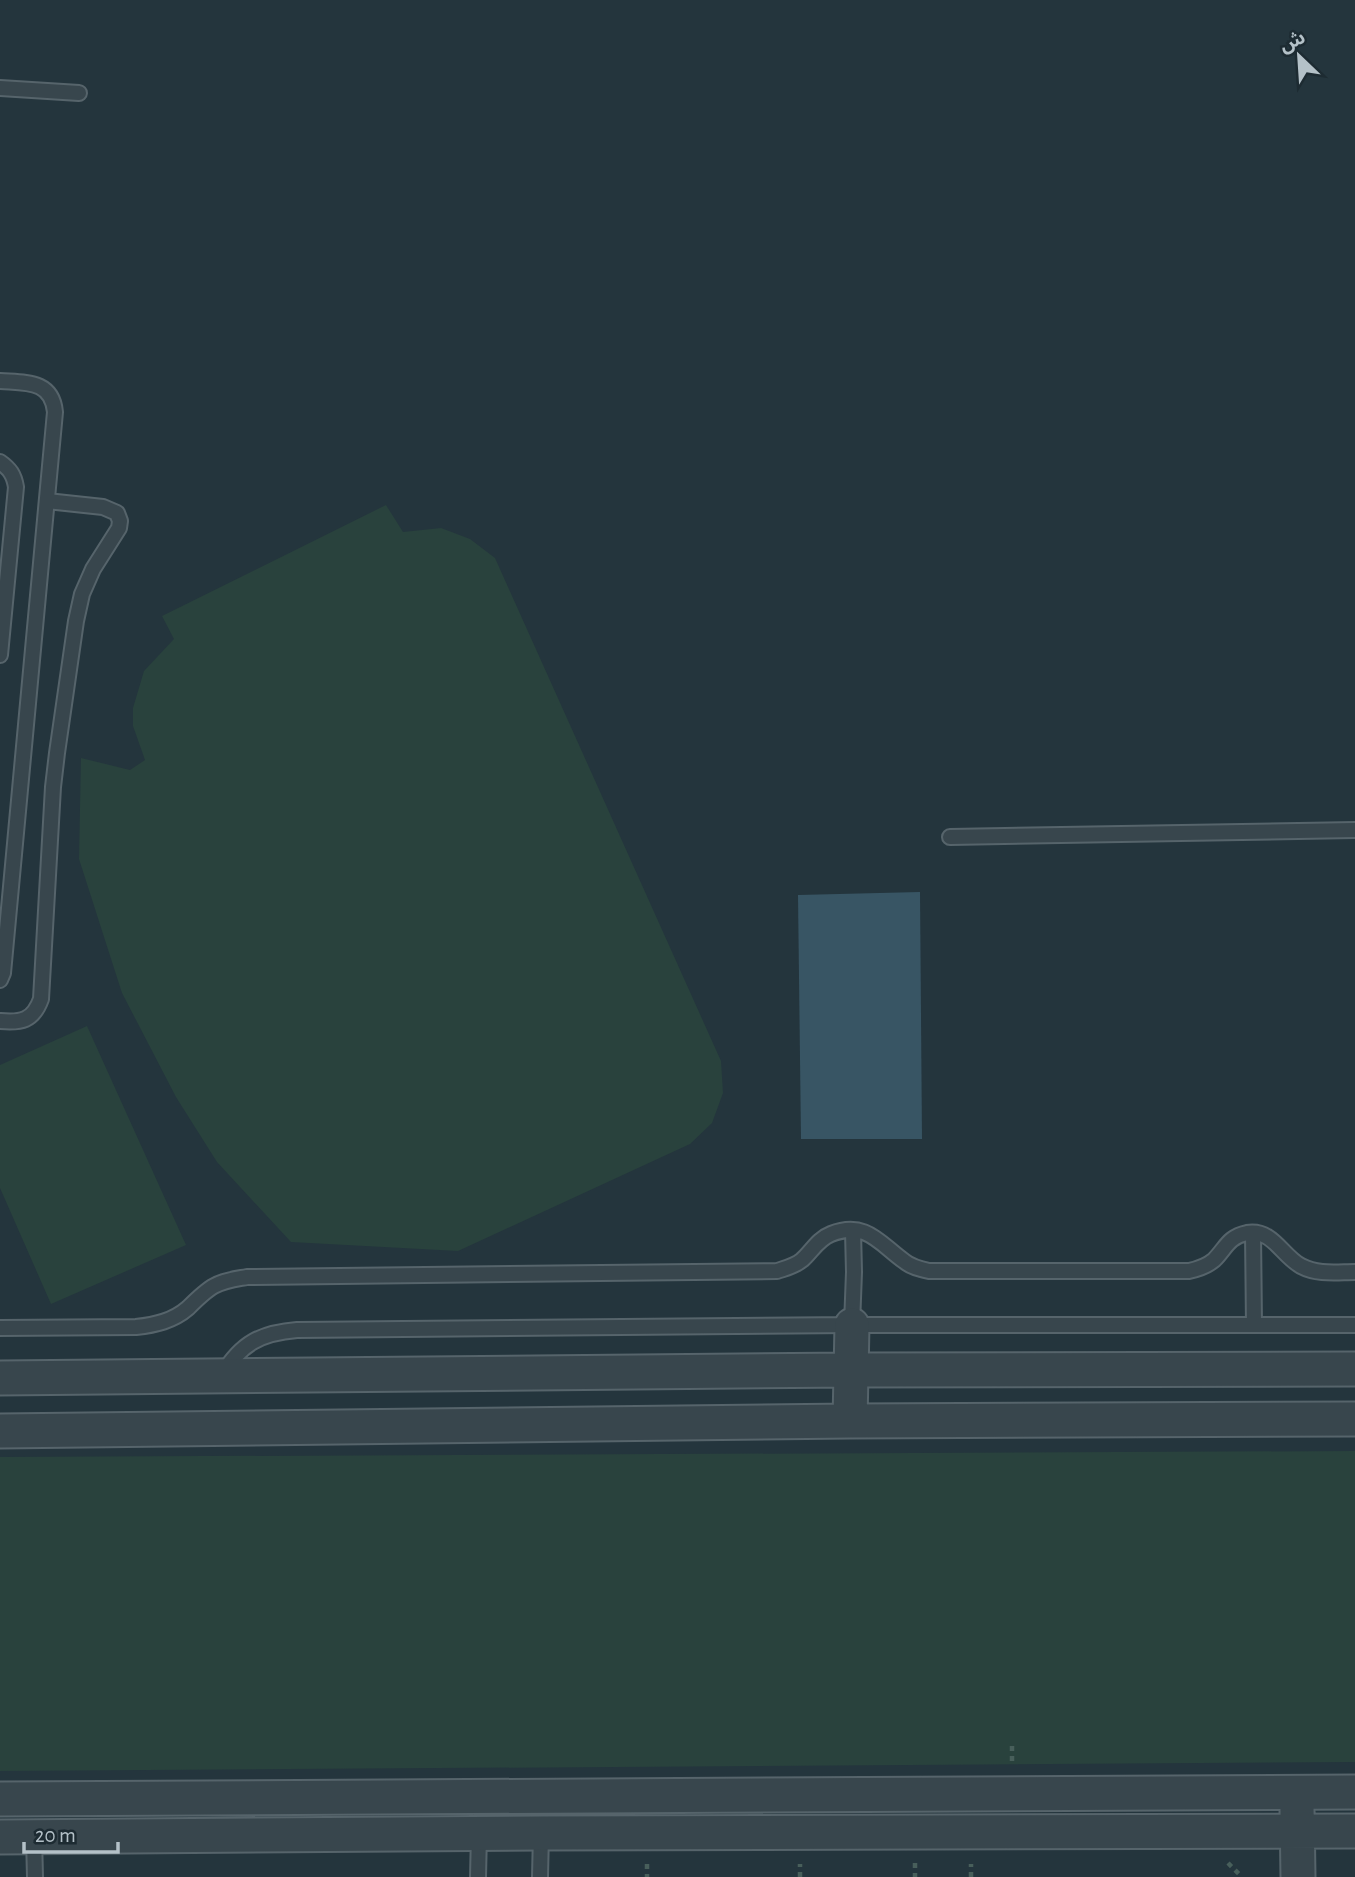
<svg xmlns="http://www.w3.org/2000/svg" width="1355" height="1877" viewBox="0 0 1355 1877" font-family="'Alegreya Sans','Noto Sans Arabic',sans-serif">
  <rect width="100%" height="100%" fill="#24353d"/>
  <path fill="#29423d" d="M386,505l17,27 38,-4 29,11 25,19 226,503 2,32 -11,30 -22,21 -232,107 -167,-9 -74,-80 -41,-65 -54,-104 -43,-134 2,-101 49,12 15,-10 -12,-34v-18l11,-37 30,-32 -12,-23z
    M87,1026l99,219 -135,59 -51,-116v-123z
    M1355,1451v311l-1355,9v-314z"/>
  <path fill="#385564" d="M920,892l2,247h-121l-3,-244z"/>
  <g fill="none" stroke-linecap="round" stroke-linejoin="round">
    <g stroke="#56646b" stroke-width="18">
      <path id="service" d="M0,88l79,5
        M0,381c26,2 52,-1 55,31l-52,561 -3,7
        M0,462c10,7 14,13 16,25l-16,168
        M950,837l405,-7
        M0,1021c21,2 33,0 41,-22l12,-212 4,-34 19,-132 6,-27 11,-25 26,-41 1,-7 -3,-8 -14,-6 -56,-6
        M1253,1233l1,92
        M852,1325l2,-53 -1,-41
        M0,1328l136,-1c19,-2 37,-6 52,-19 8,-8 17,-17 26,-22 11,-6 22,-7 33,-9l530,-6c9,-3 18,-5 25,-11 10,-9 16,-21 29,-26 35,-14 49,10 73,27 7,6 16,8 25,10h260c9,-2 18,-5 25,-11 12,-12 14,-23 33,-27 26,-4 34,22 54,33 17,9 36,6 54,6
        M222,1375c19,-32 39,-42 75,-45l555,-5h503
        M34,1837l1,40
        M478,1877l1,-44
        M540,1877l1,-44"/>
    </g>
    <g stroke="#56646b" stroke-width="37">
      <path id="tertiary" d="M0,1378l851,-8 504,-1
        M850,1421l2,-96
        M0,1431l850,-10 505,-2
        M0,1799l1355,-7
        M1297,1809l1,68
        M0,1837l541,-4 814,-2"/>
    </g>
    <path stroke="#485f5b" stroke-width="4.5" stroke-dasharray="5 5" stroke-linecap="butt" d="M1012,1761v-16
      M915,1863v14
      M1228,1863l14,14
      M647,1864v13
      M800,1877v-13
      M971,1877v-13"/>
    <use href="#service" stroke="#38464d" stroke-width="14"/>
    <use href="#tertiary" stroke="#38464d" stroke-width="33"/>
  </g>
  <g transform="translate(1299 56) rotate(335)" stroke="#1d2b32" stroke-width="5" paint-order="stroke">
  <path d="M0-5L12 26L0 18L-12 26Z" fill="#b4c1c8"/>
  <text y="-10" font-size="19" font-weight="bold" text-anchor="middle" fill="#b4c1c8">ش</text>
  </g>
  <path d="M24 1842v10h94v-10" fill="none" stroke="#b4c1c8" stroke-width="3.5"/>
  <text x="35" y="1842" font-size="21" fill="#b4c1c8" stroke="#1d2b32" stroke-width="5" paint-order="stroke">20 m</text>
</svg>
